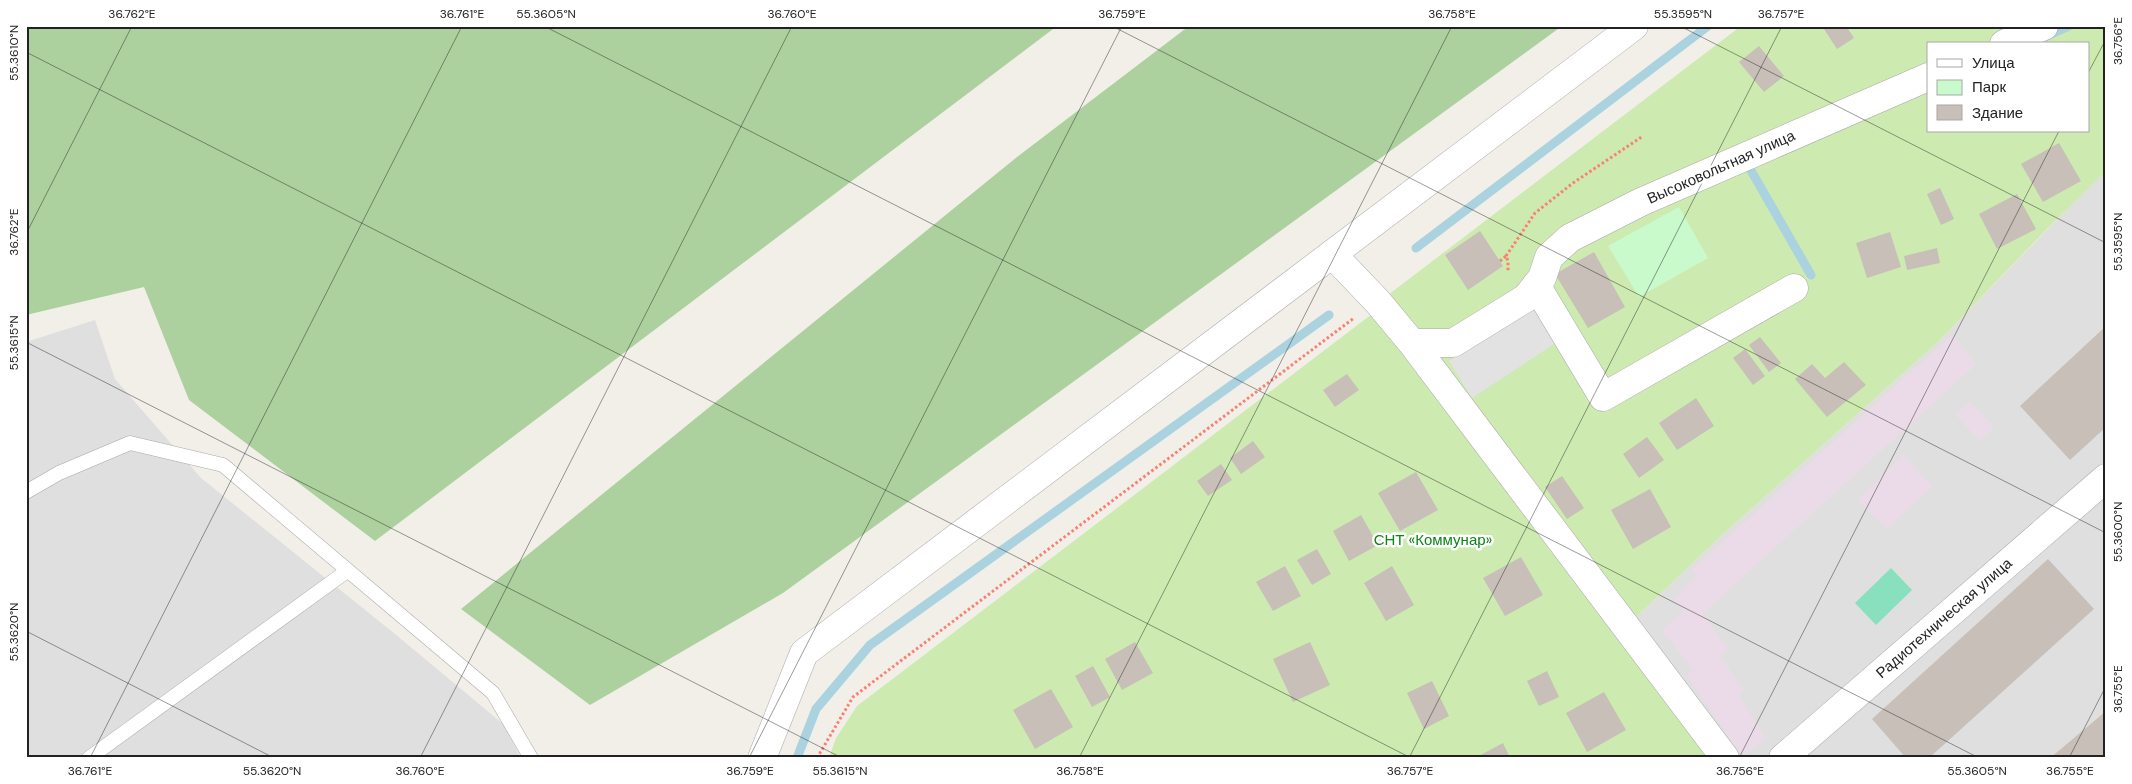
<svg xmlns="http://www.w3.org/2000/svg" width="2132" height="784" viewBox="0 0 2132 784" font-family="'DM Sans',sans-serif">
  <rect width="100%" height="100%" fill="#f2efe9"/>
  <path fill="#e0dfdf" d="M2106,169v542l-56,47h-311l-103,-141 86,-82 216,-193z
    M95,320l20,59 86,99 194,156 108,90 18,34h-495v-416z"/>
  <path fill="#ebdbe8" d="M1952,335l24,29 -274,250 27,35 -9,7 24,35 -5,5 27,42 -23,19 -57,-82 7,-5 -31,-40 22,-19 -10,-12 23,-23 -5,-6z
    M1970,402l24,25 -14,14 -24,-26z
    M1903,455l29,31 -45,43 -29,-28z"/>
  <path fill="#cdebb0" fill-rule="evenodd" d="M1741,26h365v145l-58,57 -110,114 -216,193 -86,82 103,141h-910l7,-20 21,-32 515,-392 16,-19zM1928,44h160v87h-160z"/>
  <path fill="#add19e" d="M26,26h1031l-682,515 -186,-141 -45,-113 -118,28z
    M1189,26h373l-779,567 -193,112 -129,-96 556,-452z"/>
  <path fill="#c8facc" d="M1679,207l29,51 -69,39 -31,-51z"/>
  <path fill="#88e0be" d="M1891,568l21,22 -36,35 -21,-22z"/>
  <path fill="#e2e2e2" d="M1547,297l24,36 -99,65 -23,-37z"/>
  <g fill="none" stroke-linecap="round" stroke-linejoin="round">
    <path stroke="#aad3df" stroke-width="9" d="M2045,37l24,-11
      M1749,167l62,108
      M1416,248l292,-222
      M797,758l19,-49 54,-64 459,-330"/>
  </g>
  <path fill="#c7bfb8" d="M1822,26h24l8,12 -17,11z
    M1759,46l25,30 -20,16 -25,-30z
    M2059,143l22,38 -38,21 -22,-38z
    M1940,188l14,31 -13,6 -14,-31z
    M2017,194l19,35 -39,20 -18,-35z
    M1480,231l23,35 -35,24 -23,-35z
    M1890,232l11,35 -34,11 -11,-35z
    M1937,248l3,15 -33,7 -3,-14z
    M1594,252l31,55 -37,21 -33,-54z
    M2106,326v101l-36,33 -50,-54z
    M1760,337l21,26 -12,9 -20,-27z
    M1745,349l20,27 -12,9 -20,-27z
    M1844,362l22,23 -39,32 -32,-38 17,-15 13,14z
    M1347,374l12,16 -24,17 -12,-17z
    M1696,398l18,28 -37,24 -18,-27z
    M1647,437l17,23 -25,18 -16,-24z
    M1253,441l12,16 -24,17 -11,-16z
    M1221,464l11,16 -24,16 -11,-15z
    M1416,472l22,38 -38,21 -22,-38z
    M1562,476l22,32 -17,11 -22,-32z
    M1650,489l21,38 -38,22 -22,-39z
    M1361,515l17,30 -29,16 -16,-30z
    M1317,549l14,25 -19,11 -15,-25z
    M1521,557l22,38 -38,21 -22,-38z
    M2048,559l46,50 -165,149h-23l-34,-39z
    M1285,566l16,30 -28,15 -17,-29z
    M1392,566l22,39 -28,16 -22,-38z
    M1135,642l18,31 -31,17 -17,-31z
    M1310,642l20,43 -37,17 -20,-43z
    M1093,666l17,31 -18,10 -17,-31z
    M1547,671l12,26 -20,9 -12,-25z
    M1432,681l17,35 -25,13 -17,-36z
    M1051,689l22,38 -38,22 -22,-39z
    M1604,692l22,38 -39,22 -21,-39z
    M2106,711v47h-56z
    M1503,743l7,15h-35z"/>
  <g fill="none" stroke-linecap="round" stroke-linejoin="round">
    <g stroke="#a9a9a9" stroke-width="15">
      <path id="service" d="M26,492l33,-19 71,-30 93,22 270,228 38,65
        M89,758l258,-187"/>
    </g>
    <g stroke="#a9a9a9" stroke-width="29">
      <path id="minor" d="M2004,44l40,-18
        M1332,254l45,47 35,42 313,415
        M1536,285l67,112 191,-109
        M1412,343h41l73,-45 16,-20 7,-21 21,-19 71,-36 287,-125
        M1783,758l323,-280"/>
    </g>
    <g stroke="#a9a9a9" stroke-width="29">
      <path id="tertiary" d="M762,758l42,-105 830,-627"/>
    </g>
    <path stroke="#fa8072" stroke-width="3" stroke-dasharray="2.5 2.5" stroke-linecap="butt" d="M1506,256l29,-43 38,-30 70,-47
      M1500,261l6,-5 2,5v11
      M817,758l36,-61 501,-379"/>
    <use href="#service" stroke="#fff" stroke-width="14"/>
    <use href="#minor" stroke="#fff" stroke-width="28"/>
    <use href="#tertiary" stroke="#fff" stroke-width="28"/>
  </g>
  <path fill="none" stroke="#222" stroke-width="1" stroke-opacity="0.45" d="M544,26l1435,732M1112,26l994,507M1680,26l426,217M26,52l1385,706M2088,73l18,-34M26,234l106,-208M26,342l816,416M26,631l248,127M90,758l372,-732M420,758l372,-732M749,758l373,-732M1079,758l373,-732M1409,758l373,-732M1739,758l320,-627M2069,758l37,-72"/>
  <g text-anchor="middle" dominant-baseline="central" stroke-width="5" stroke-linejoin="round" paint-order="stroke">
    <g font-size="15" fill="#222" stroke="#fff">
      <text transform="translate(1721 167) rotate(-24)">Высоковольтная улица</text>
      <text transform="translate(1944 618) rotate(-41)">Радиотехническая улица</text>
    </g>
    <g font-size="15" fill="#0c8416" stroke="#fff">
      <text x="1433" y="540">СНТ «Коммунар»</text>
    </g>
  </g>
  <rect width="2132" height="784" fill="none" stroke="#ffffff" stroke-width="55"/>
  <rect x="1927" y="42" width="162" height="90" fill="#ffffff" stroke="#a7a7a7"/>
  <rect x="1937" y="59" width="25" height="8" fill="#ffffff" stroke="#a7a7a7"/>
  <text x="1972" y="68" font-size="15" fill="#222222">Улица</text>
  <rect x="1937" y="80" width="25" height="15" fill="#c8facc" stroke="#a7a7a7"/>
  <text x="1972" y="92" font-size="15" fill="#222222">Парк</text>
  <rect x="1937" y="105" width="25" height="15" fill="#c7bfb8" stroke="#a7a7a7"/>
  <text x="1972" y="118" font-size="15" fill="#222222">Здание</text>
  <rect x="28" y="28" width="2076" height="728" fill="none" stroke="#222" stroke-width="2"/>
  <g font-size="12" text-anchor="middle" fill="#222">
    <text x="132" y="18">36.762°E</text>
    <text x="462" y="18">36.761°E</text>
    <text x="546" y="18">55.3605°N</text>
    <text x="792" y="18">36.760°E</text>
    <text x="1122" y="18">36.759°E</text>
    <text x="1452" y="18">36.758°E</text>
    <text x="1683" y="18">55.3595°N</text>
    <text x="1781" y="18">36.757°E</text>
    <text transform="translate(2118 41) rotate(-90)" y="4">36.756°E</text>
    <text transform="translate(14 53) rotate(-90)" y="4">55.3610°N</text>
    <text transform="translate(14 232) rotate(-90)" y="4">36.762°E</text>
    <text transform="translate(2118 242) rotate(-90)" y="4">55.3595°N</text>
    <text transform="translate(14 343) rotate(-90)" y="4">55.3615°N</text>
    <text transform="translate(2118 532) rotate(-90)" y="4">55.3600°N</text>
    <text transform="translate(14 632) rotate(-90)" y="4">55.3620°N</text>
    <text transform="translate(2118 689) rotate(-90)" y="4">36.755°E</text>
    <text x="90" y="775">36.761°E</text>
    <text x="272" y="775">55.3620°N</text>
    <text x="420" y="775">36.760°E</text>
    <text x="750" y="775">36.759°E</text>
    <text x="840" y="775">55.3615°N</text>
    <text x="1080" y="775">36.758°E</text>
    <text x="1410" y="775">36.757°E</text>
    <text x="1740" y="775">36.756°E</text>
    <text x="1977" y="775">55.3605°N</text>
    <text x="2070" y="775">36.755°E</text>
  </g>
</svg>
